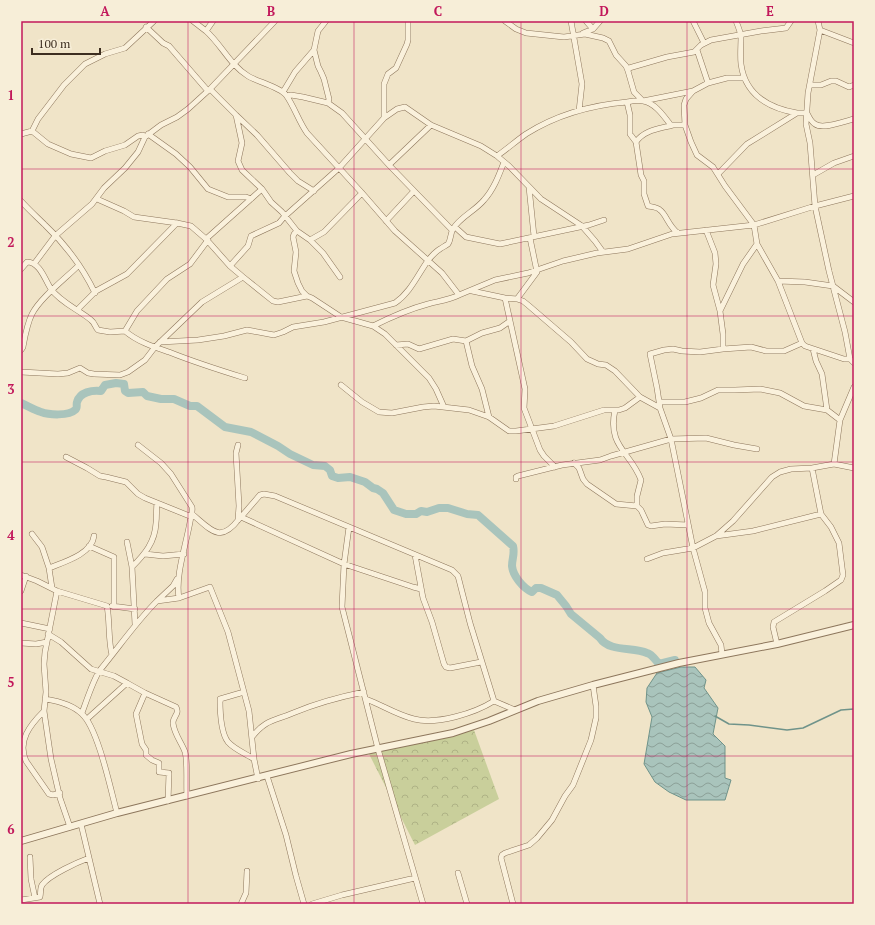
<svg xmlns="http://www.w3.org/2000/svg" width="875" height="925" viewBox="0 0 875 925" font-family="'PT Serif',serif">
  <defs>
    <pattern id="forest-crowns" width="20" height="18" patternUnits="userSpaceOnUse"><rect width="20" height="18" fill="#c9cf9b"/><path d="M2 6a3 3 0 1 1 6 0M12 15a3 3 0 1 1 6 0" fill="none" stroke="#aeb285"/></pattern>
    <pattern id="water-waves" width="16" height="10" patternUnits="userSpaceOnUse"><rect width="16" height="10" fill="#a9c4bc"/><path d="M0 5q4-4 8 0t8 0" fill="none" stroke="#8ba098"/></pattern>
  </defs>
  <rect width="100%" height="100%" fill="#f0e4c8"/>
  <path fill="url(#forest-crowns)" d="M474,730l25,69 -84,46 -47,-93z"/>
  <path fill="url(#water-waves)" stroke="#6f938a" d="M681,667h14l11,13 -2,8 14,20 -5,26 12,12v32l6,2 -6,20h-39l-17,-8 -14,-10 -11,-18 8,-47 -6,-15 1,-14 10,-15z"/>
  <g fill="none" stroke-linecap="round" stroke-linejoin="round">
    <path stroke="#6f938a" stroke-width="1.5" d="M715,716l14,8 20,1 38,5 16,-2 38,-18 13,-1"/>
    <path stroke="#a9c4bc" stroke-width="8" d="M21,403c7,3 13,7 20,9 8,3 28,4 34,-2 3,-2 1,-5 2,-8 3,-10 15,-12 24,-11l4,-6 11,-2 8,1 1,7 3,2 15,-1 4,4 14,3h13l16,7h7l28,21 26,5 27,14 12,8 23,11 12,1 5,4 2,6 6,2 12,-1 15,5 8,6 4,1 6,4 11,17 12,4h10l5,-3 6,1 12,-4h9l19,6 11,1 35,31c2,8 -1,12 -1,20 1,10 11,22 20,26l4,-4h5l16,7 9,11 5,8 29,24c9,14 33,9 47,15 5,1 9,8 12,11l16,-4"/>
    <g stroke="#8d765c" stroke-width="6">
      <path id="minor" d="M193,21l13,10 7,-10
        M505,21l11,8 10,4 38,4 21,-3 18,4 6,3 7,14 10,11 2,5
        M571,21l11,63 -3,27
        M586,21l7,8
        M693,21l11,22
        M736,21c2,5 4,10 5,15 0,9 -1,19 0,28 4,31 27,44 56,49
        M818,21l2,9 -12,63 -2,31 4,19 5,63 14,65 16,61 5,27
        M146,27l17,16 6,3 39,45
        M820,30l34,13
        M206,31c15,13 24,34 42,45 10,6 32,11 38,19 8,11 13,27 21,38l55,60 33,38 47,42 17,22 36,-15 33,-7 35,-12 34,-8 31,-4 44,-15 82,-9 61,-19 39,-10
        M583,33l10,-4 7,-8
        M314,50l4,16 3,6 3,7 5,20 -1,4
        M697,50l11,33
        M744,78h-17l-19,5 -15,8 -7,8 -2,6 1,20 6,17 6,13 16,12 12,19 29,39 3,19 21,37 27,1 28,4 21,16
        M810,85h11l10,-4h5l13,6 5,-2
        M210,89l26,26 6,28 -4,18 4,9 20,19 9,13 11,10 15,19 -3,3 -1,3 3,15 -2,19 4,12 4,8 5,5 5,2 29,19 32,9 12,8 44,44 7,11 8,18
        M693,91l-50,10 -9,-9 -6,-21 1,-3 38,-11 27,-5 7,-7 10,-5 50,-9 25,-3 5,-7
        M283,92l12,-20 19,-22 4,-19 8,-10
        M287,96l4,-1 12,2 25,6 14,10 47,52 63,65
        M627,102l3,13v19l6,8 5,33 3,6v13l4,12c4,1 9,1 12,4 6,4 9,17 18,23
        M236,115l21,20 33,38 8,8 16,10
        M384,118l13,-9 8,-2 26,18 50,21 16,10 12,10 32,33 41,27 13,15 8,11
        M32,131l6,-12 26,-34 21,-21 20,-10 20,-6 29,-27
        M21,134l11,-3 16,13 23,10 20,4 14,-7 20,-6 13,-9 5,-1 2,2 16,-12 16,-8 11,-8 22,-20 65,-68
        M148,134l28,20 14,13 18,22 20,8h18l5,2
        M636,142c8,-12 23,-13 37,-17
        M497,156c10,-7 19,-15 29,-22 30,-19 67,-29 101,-32 5,-1 11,-2 16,-1 12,2 20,14 27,23l3,1h12
        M389,165l42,-40
        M718,174l29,-30 50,-31h10c2,4 4,9 8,11 8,6 30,-3 39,-5
        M813,175l21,-12 20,-7
        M529,187l5,49
        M97,199l27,12 10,6 43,6 14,3 15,13 24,27 13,11
        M21,201c8,9 16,16 24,24 20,19 38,43 50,68
        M386,221l28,-30
        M455,227l11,10 34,7 89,-19 15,-5
        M706,230l9,23 1,11 -3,21 7,26
        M297,231l13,9 14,-8 38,-39
        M530,238l7,34 -20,27 6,2 5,4 43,37 16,17 11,5 8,1 9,6 25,26 20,11 11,31 35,-1 28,7 23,4
        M206,239l56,-50
        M310,240l13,13 17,24
        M34,264l21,-28 37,-32 12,-16 21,-20 13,-16 7,-15
        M230,266l18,-20 3,-10 28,-13 5,-6 55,-49 45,-50v-34l4,-10 8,-6 11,-24 1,-4v-19
        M21,269l6,-7c13,0 18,18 24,27 9,13 28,21 40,31 4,3 4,7 7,10l12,2 15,-1c13,11 29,16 44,21 25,10 50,18 76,26
        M778,281l24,62 3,3 39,13h6l4,4
        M472,291l33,7 20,91 -1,19 16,42 4,6 11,11
        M505,298l12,1
        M77,310l19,-19 31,-17 50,-51
        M373,326c18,-9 36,-17 55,-22 11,-3 21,-4 31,-9
        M125,331l12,-20 30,-32 23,-15 18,-24
        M160,342l38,-2 26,-4 23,-6 27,5 9,-3 10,-5 31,-5 71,-19c16,-11 23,-29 34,-44 3,-3 7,-8 11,-10 3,-2 5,-3 8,-5 3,-4 2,-10 5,-15 7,-12 22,-18 31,-29 10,-11 15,-25 20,-38
        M396,345l12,-1 11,5 34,-10 13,2
        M723,349l28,-2 15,4h18l18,-8
        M813,349l3,12 6,13 5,36
        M21,350l2,-3c2,-11 4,-23 9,-33 8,-16 34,-36 47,-49
        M21,372l37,2 10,-1 12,-5 8,5 6,1 26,1 8,-3 17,-12 10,-13 47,-45 41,-25 30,24 5,1 29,-6
        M341,385l21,17 17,10 13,1 31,-6 11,-1 35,4 20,7 20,14h7l38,-5 50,-16h15l6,-2 15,-11
        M659,401l2,1h24l16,-4 17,-8h17l25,-1 20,4 24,13 23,4 13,10
        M660,408l-3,-20 -7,-34 14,-4 9,-1 9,2 18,1 23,-3v-15l-3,-23 23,-47 14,-20
        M615,410c-8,37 16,42 26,70l-4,16v10
        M489,417l-7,-28 -10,-23 -6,-25 16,-8 18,-5 10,-7
        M138,445l23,18 10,11 21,33c1,5 -1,9 -2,15 -4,23 -15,54 -11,76
        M238,445l-2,8 3,53 -1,14
        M66,457l21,11 13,8 6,1 20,5 12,12 7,4 47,19
        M574,463l5,5 4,11 4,5 29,20 21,2 4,4 7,15 3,1 14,-2 23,1
        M834,464l6,-44 14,-33
        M516,479v-2l2,-1 44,-11 38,-5 11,-4 60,-17 22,109 12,44v16l4,15 12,22 1,9
        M192,514c19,16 28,30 47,5
        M349,527l-5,37 -2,43 36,142 45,155
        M32,534l10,13 7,21 3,20
        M716,536l37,-5 68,-17
        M127,542l5,25 3,57
        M89,546l25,11v50
        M145,554l18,2 21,-2
        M415,555l8,43 9,24 12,42 2,3 4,1 31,-6
        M647,559l16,-6 30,-5 23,-12 17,-15 39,-44 8,-5 11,-3 21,-1 22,-4 20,4
        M132,567c13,-13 23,-25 24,-44 1,-7 0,-13 1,-20
        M49,568c15,-6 43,-14 45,-32
        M21,575l16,6 20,10 50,15c3,16 1,33 5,49
        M421,589l-8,-2 -69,-23 -103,-47 19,-22 4,-1 11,2 177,74 6,6 12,47 24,78 21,9
        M21,591l5,-15
        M57,591l-12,61 -1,12 2,28 -2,19 7,48 9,39 10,29
        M157,601l16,-15 4,-7
        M112,606l23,3
        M21,623l29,6
        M48,634l13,8 30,27 23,7 13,7 -40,36
        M21,643l15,1 11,-2
        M777,644l-4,-17 1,-5 51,-31 16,-11 2,-5 -4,-32 -8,-16 -10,-13 -9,-46
        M127,683l18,10 31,14c4,7 -3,9 -3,16 1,11 9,20 12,29 3,10 1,32 2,44
        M244,692l-24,7c0,11 1,34 8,43 6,7 18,12 26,17
        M145,693l-9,21 6,30 4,6v5l6,5 7,3v9l10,1 -1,28
        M45,699c13,2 28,6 37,15 16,14 29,77 35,99
        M366,699c16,6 31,16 48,20 23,6 61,-6 80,-18
        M44,711c-14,14 -27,30 -18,50l23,33 4,1 7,-2
        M82,713c4,-11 12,-35 18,-43 19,-23 36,-48 57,-69l22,-3 31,-11 18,45 21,79 5,48 4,20
        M252,737c14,-18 23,-16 41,-24 24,-10 46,-16 71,-21
        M267,776l19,59 10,41 8,28
        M81,824l19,80
        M30,857l1,22 4,19
        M458,873l9,31
        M21,900l19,-3c1,-4 0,-9 2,-12 7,-10 36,-23 47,-27
        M241,904l5,-11 1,-22
        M312,904l30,-9 73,-17
        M513,904l-12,-46 1,-3 3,-2 24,-8 8,-7 15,-18 13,-24 8,-11 18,-45 5,-22v-12l-3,-21"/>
    </g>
    <g stroke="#8d765c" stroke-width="8">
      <path id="tertiary" d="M21,841l96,-28 234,-59 102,-21 36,-12 49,-20 55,-16 86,-22 98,-19 77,-19"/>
    </g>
    <use href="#minor" stroke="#faf1dc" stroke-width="5"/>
    <use href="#tertiary" stroke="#faf1dc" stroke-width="6"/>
  </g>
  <path fill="none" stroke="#c2185b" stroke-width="1" stroke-opacity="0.55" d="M188,21v883M354,21v883M521,21v883M687,21v883M21,169h833M21,316h833M21,462h833M21,609h833M21,756h833"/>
  <rect width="875" height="925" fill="none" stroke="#f7eed8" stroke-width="44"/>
  <path d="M32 48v6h68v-6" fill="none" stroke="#3d2e20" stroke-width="2"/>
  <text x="38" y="48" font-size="12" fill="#3d2e20" stroke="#f7eed8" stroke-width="3" paint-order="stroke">100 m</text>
  <rect x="22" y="22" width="831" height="881" fill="none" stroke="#c2185b" stroke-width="1.5"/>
  <g font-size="13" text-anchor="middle" font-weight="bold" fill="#c2185b">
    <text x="105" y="16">A</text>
    <text x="271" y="16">B</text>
    <text x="438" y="16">C</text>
    <text x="604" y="16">D</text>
    <text x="770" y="16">E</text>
    <text x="11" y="100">1</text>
    <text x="11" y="247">2</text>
    <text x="11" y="394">3</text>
    <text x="11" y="540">4</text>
    <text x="11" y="687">5</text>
    <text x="11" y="834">6</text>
  </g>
</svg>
